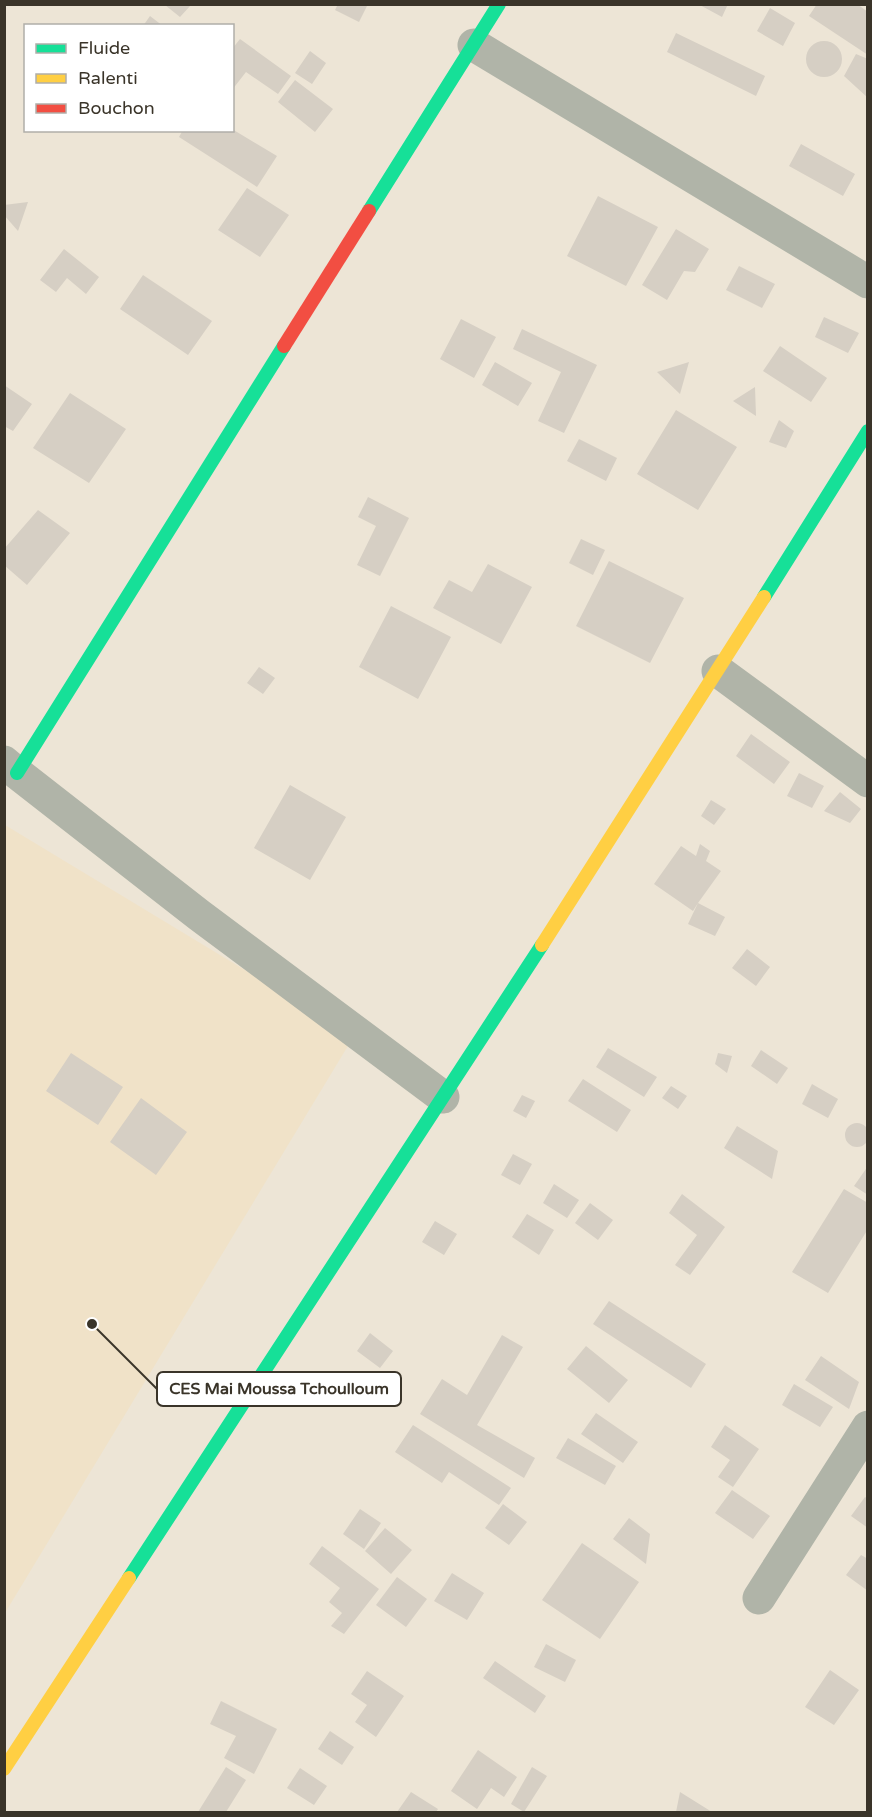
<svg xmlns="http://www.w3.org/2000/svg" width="872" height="1817" viewBox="0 0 872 1817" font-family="'Varela Round',sans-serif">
  <rect width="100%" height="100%" fill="#ede5d6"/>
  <path fill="#f0e2c8" d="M5,825l349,211 -349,577z"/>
  <path fill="#d6cfc4" d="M338,4h30l-9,18 -24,-12z
    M698,4h30l-6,13z
    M817,4h40l11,8v43l-59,-39z
    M165,5h26l-11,12z
    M770,8l25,15 -12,23 -26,-15z
    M150,16l13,10h-20z
    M676,33l89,43 -9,20 -89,-44z
    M240,39l51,37 -13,18 -32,-22 -14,18v-41z
    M806 59a18 18 0 1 1 36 0a18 18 0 1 1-36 0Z
    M310,51l16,12 -14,21 -17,-11z
    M856,54l12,5v39l-24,-22z
    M295,80l38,29 -18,23 -37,-30z
    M232,129l45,27 -20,31 -78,-50 4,-7h49z
    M801,144l54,30 -12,22 -54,-30z
    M247,188l42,27 -29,42 -42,-27z
    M598,196l60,31 -32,59 -59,-30z
    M28,202l-10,29 -14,-16v-10z
    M676,229l33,20 -14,23 -11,-1 -17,29 -25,-15z
    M64,249l35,28 -13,17 -19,-16 -11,14 -16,-12z
    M739,266l36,18 -13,24 -36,-18z
    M143,275l69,46 -24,34 -68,-46z
    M824,317l35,16 -11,20 -33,-16z
    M461,319l35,18 -22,41 -34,-19z
    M522,329l75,36 -33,68 -26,-12 23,-49 -48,-23z
    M780,346l47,32 -16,24 -48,-31z
    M495,362l37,21 -14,23 -36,-21z
    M689,362l-9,32 -23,-22z
    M4,385l28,19 -19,27 -9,-5z
    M755,387l1,29 -23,-15z
    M70,393l56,36 -37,54 -56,-35z
    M676,410l61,37 -39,63 -61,-36z
    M779,420l15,11 -8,17 -17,-6z
    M579,439l38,19 -11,23 -39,-20z
    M368,497l41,21 -29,58 -23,-11 19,-39 -18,-9z
    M38,510l32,23 -43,52 -23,-20v-16z
    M581,539l24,11 -12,25 -24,-12z
    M609,561l75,37 -34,65 -74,-37z
    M488,564l44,23 -31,57 -68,-36 16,-28 23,12z
    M391,606l60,31 -33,62 -59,-32z
    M259,667l16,11 -12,16 -16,-11z
    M751,734l39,28 -16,22 -38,-28z
    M799,773l25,13 -12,22 -25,-12z
    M290,785l56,32 -36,63 -56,-32z
    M840,792l21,17 -11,14 -26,-12z
    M711,800l15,9 -12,16 -13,-9z
    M700,844l10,7 -4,10 15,10 -23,32 27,14 -10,19 -27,-12 10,-21 -5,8 -39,-27 27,-38 15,10z
    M747,949l23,18 -14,19 -24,-18z
    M608,1048l49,29 -13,20 -48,-30z
    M761,1050l27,18 -11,16 -26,-18z
    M71,1053l52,34 -25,38 -52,-34z
    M718,1053l14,3 -5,17 -12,-9z
    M583,1079l48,31 -14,22 -49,-31z
    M812,1084l26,15 -10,19 -26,-14z
    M671,1086l16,10 -9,13 -16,-11z
    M522,1095l13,6 -9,17 -13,-7z
    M141,1098l46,34 -31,43 -46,-33z
    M845 1135a12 12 0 1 1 24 0a12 12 0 1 1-24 0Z
    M737,1126l41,25 -6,28 -48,-31z
    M513,1154l19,10 -12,21 -19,-10z
    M868,1166v29l-14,-9z
    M554,1184l25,16 -12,18 -24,-15z
    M844,1189l24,14v26l-40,64 -36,-21z
    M682,1194l43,33 -35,48 -15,-10 22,-30 -28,-22z
    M590,1203l23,17 -15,20 -23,-17z
    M527,1214l27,16 -15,25 -27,-18z
    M435,1221l22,13 -13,21 -22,-13z
    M609,1301l97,63 -15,24 -98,-64z
    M370,1333l23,18 -13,17 -23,-17z
    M502,1335l21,12 -46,78 58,33 -11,20 -104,-64 22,-35 25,16z
    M586,1346l42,34 -19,23 -42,-34z
    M821,1356l38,26 -10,27 -44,-29z
    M794,1384l39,23 -13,20 -38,-22z
    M596,1413l42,29 -15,21 -42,-29z
    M413,1425l98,63 -12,17 -50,-33 -7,11 -47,-31z
    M725,1425l34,24 -26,38 -15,-10 12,-17 -19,-13z
    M568,1438l48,28 -11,19 -49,-27z
    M732,1490l38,26 -17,23 -38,-26z
    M865,1497l3,2v29l-17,-12z
    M503,1504l24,18 -18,23 -24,-17z
    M360,1509l21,14 -17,26 -21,-15z
    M629,1518l21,16 -4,30 -33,-25z
    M385,1528l27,22 -21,24 -26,-23z
    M582,1543l57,39 -39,57 -58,-39z
    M322,1546l57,43 -35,45 -13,-8 11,-13 -13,-11 11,-14 -31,-24z
    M861,1555l7,4v32l-22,-16z
    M452,1573l32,20 -17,27 -33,-19z
    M397,1577l30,22 -21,28 -30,-22z
    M546,1644l30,16 -11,22 -31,-15z
    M495,1661l51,35 -11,17 -52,-35z
    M830,1670l29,20 -25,35 -29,-18z
    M367,1671l37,25 -28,41 -21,-15 12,-17 -16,-11z
    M221,1701l56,28 -23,45 -30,-16 12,-22 -26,-12z
    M330,1731l24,16 -12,18 -24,-16z
    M478,1750l39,27 -13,20 -13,-9 -14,21 -26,-18z
    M226,1767l20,13 -20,32h-28z
    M532,1767l15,9 -23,36 -13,-8z
    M300,1768l27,18 -13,19 -27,-17z
    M411,1792l27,17 -2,3h-39z
    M680,1792l32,20h-36z"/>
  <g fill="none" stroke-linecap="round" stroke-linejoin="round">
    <path stroke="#b0b4a8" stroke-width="33" d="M474,45l394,237
      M718,671l150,110
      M4,762l13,11 182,142 244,182
      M759,1598l109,-171"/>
    <path stroke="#16e098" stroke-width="14" d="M369,211l130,-207
      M764,597l104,-166
      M17,773l267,-427
      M129,1578l413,-633"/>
    <path stroke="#ffcf43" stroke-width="14" d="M542,945l222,-348
      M4,1769l125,-191"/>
    <path stroke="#f24e42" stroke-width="14" d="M284,346l85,-135"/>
  </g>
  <path fill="none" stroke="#3a3429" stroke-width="2" d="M92 1324L157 1389"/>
  <circle fill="#3a3429" stroke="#fff" stroke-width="2" cx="92" cy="1324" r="6"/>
  <rect fill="#fff" stroke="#3a3429" stroke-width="2" x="157" y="1372" width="244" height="34" rx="6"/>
  <g font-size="16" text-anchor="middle" font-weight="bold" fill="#3a3429">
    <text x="279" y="1394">CES Mai Moussa Tchoulloum</text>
  </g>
  <rect width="872" height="1817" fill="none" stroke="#3a3429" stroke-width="12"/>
  <rect x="24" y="24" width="210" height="108" fill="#ffffff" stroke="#b0aea9" stroke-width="1.5"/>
  <rect x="36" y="44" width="30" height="9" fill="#16e098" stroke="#b0aea9" stroke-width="1.5"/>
  <text x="78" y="54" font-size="18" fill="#3a3429">Fluide</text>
  <rect x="36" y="74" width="30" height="9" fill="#ffcf43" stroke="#b0aea9" stroke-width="1.5"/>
  <text x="78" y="84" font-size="18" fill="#3a3429">Ralenti</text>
  <rect x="36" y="104" width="30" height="9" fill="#f24e42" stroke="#b0aea9" stroke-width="1.5"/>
  <text x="78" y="114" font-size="18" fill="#3a3429">Bouchon</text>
</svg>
